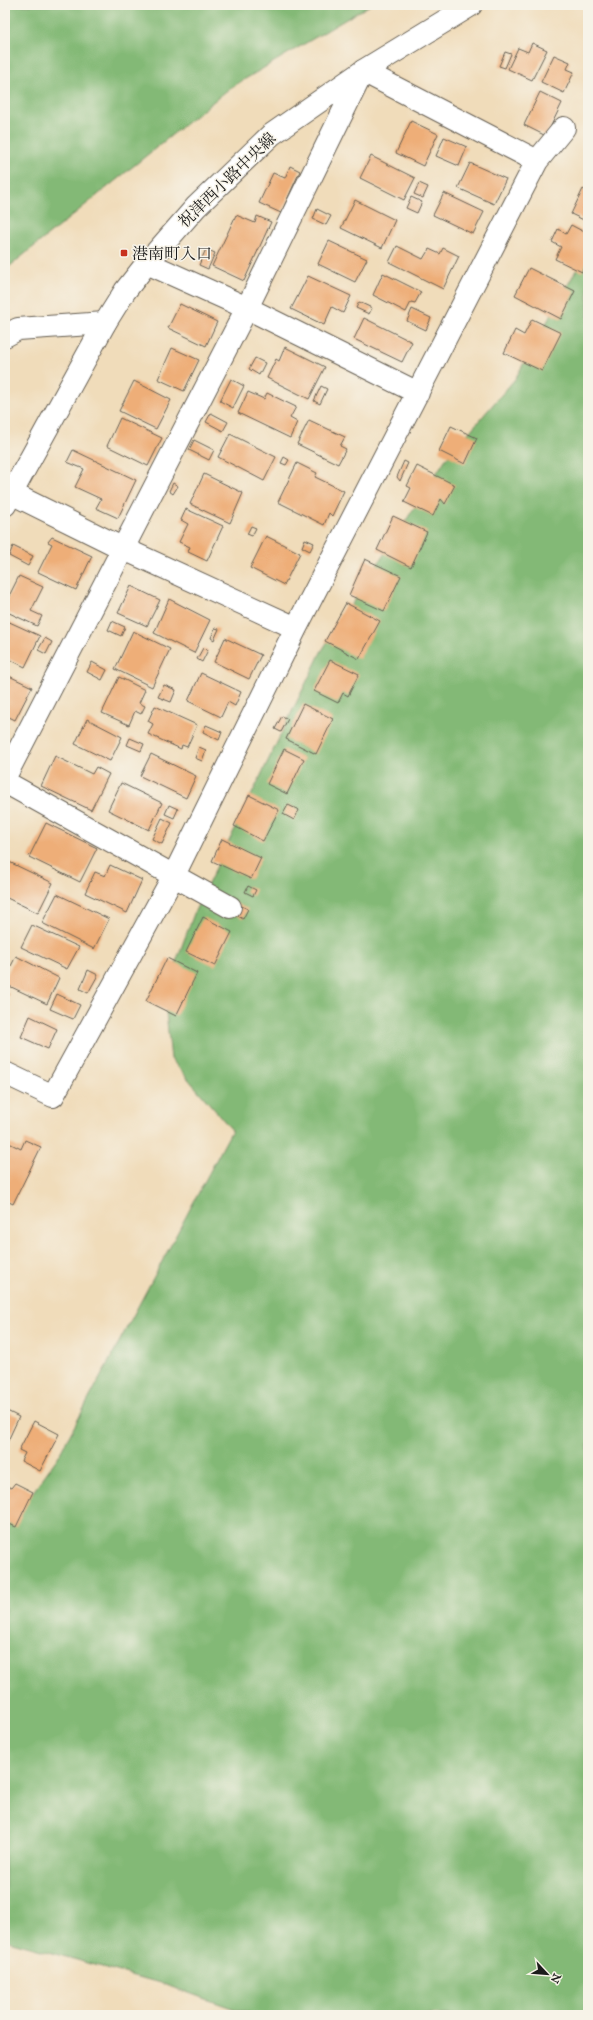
<svg xmlns="http://www.w3.org/2000/svg" width="593" height="2020" viewBox="0 0 593 2020" font-family="'IM FELL Great Primer','Noto Serif JP',serif">
  <rect width="100%" height="100%" fill="#f7f3e8"/>
  <filter id="ink" filterUnits="userSpaceOnUse"><feTurbulence type="fractalNoise" baseFrequency=".025" numOctaves="2"/><feDisplacementMap in="SourceGraphic" scale="8" xChannelSelector="R" yChannelSelector="G"/><feConvolveMatrix kernelMatrix="1 2 1 2 8 2 1 2 1" color-interpolation-filters="sRGB"/></filter>
  <filter id="wash" filterUnits="userSpaceOnUse"><feTurbulence type="fractalNoise" baseFrequency=".012" numOctaves="4" result="noise"/><feDisplacementMap in="SourceGraphic" scale="16" xChannelSelector="R" yChannelSelector="G"/><feGaussianBlur stdDeviation="0.9" result="paint"/><feColorMatrix in="noise" values="0 0 0 0 0 0 0 0 0 0 0 0 0 0 0 0 0 1.4 0 .05"/><feComposite in="paint" operator="in"/></filter>
  <g filter="url(#wash)">
    <rect width="100%" height="100%" fill="#f0dcba"/>
    <path fill="#83b976" stroke="#506a49" d="M5,5h365l-140,83 -225,182z
      M588,249v1766h-336l-92,-32 -155,-43v-409l53,-74 174,-327 -61,-71 -7,-65 31,-83 126,-259 124,-192 70,-81z"/>
    <g id="blocks">
      <path fill="#eeae78" d="M532,43l15,7 -15,30 -24,-11 10,-21 10,4z
        M505,52l6,2 -6,14 -6,-2z
        M554,55l16,7 -3,7 7,3 -10,21 -23,-11z
        M540,92l22,11 -16,33 -22,-11z
        M411,121l27,13 -15,32 -27,-13z
        M444,137l23,10 -8,19 -23,-10z
        M371,156l44,22 -11,22 -44,-22z
        M470,163l36,16 -12,25 -36,-16z
        M290,166l10,5 -19,42 -22,-10 14,-30 12,5z
        M419,183l9,4 -5,11 -9,-4z
        M583,189l5,3v30l-17,-8z
        M444,193l40,19 -11,22 -40,-19z
        M411,197l11,5 -5,11 -11,-5z
        M355,200l40,20 -13,28 -41,-20z
        M317,209l14,7 -5,9 -13,-6z
        M236,215l19,8 2,-7 14,6 -27,59 -32,-15z
        M571,225l17,9v25l-6,13 -27,-13 6,-12 -9,-5 6,-13 8,5z
        M329,241l38,18 -12,23 -37,-18z
        M397,246l26,13 6,-10 11,5 3,-6 16,8 -16,33 -54,-27z
        M206,249l9,4 -7,16 -9,-4z
        M529,268l46,23 -14,28 -46,-24z
        M383,273l38,19 -6,11 -4,-1 -5,10 -33,-17z
        M308,276l43,20 -8,17 -11,-6 -8,18 -33,-16z
        M359,302l13,6 -3,6 -13,-6z
        M180,304l37,18 -11,24 -38,-18z
        M412,309l19,9 -5,12 -19,-9z
        M364,318l48,24 -10,20 -48,-23z
        M532,319l29,14 -19,38 -38,-18 11,-23 9,5z
        M285,347l40,20 -16,32 -42,-21 9,-19 3,2z
        M172,348l27,12 -15,31 -26,-12z
        M255,358l10,5 -6,12 -10,-6z
        M231,379l13,7 -11,22 -13,-7z
        M134,381l37,19 -15,29 -37,-18z
        M321,386l6,3 -7,15 -6,-3z
        M248,392l16,7 3,-6 29,14 -6,11 7,4 -7,16 -52,-25z
        M211,413l17,9 -5,9 -17,-9z
        M120,418l42,20 -14,28 -41,-20z
        M309,420l36,17 -5,9 6,3 -8,15 -41,-20z
        M451,426l26,12 -12,26 -26,-13z
        M230,434l46,23 -12,24 -46,-24z
        M194,440l20,10 -5,10 -20,-10z
        M73,450l63,30 -18,38 -22,-10 5,-9 -26,-12 9,-18 -17,-7z
        M284,457l5,3 -3,5 -5,-2z
        M404,461l4,2 -8,18 -3,-4z
        M297,463l20,10 -2,4 29,14 -12,25 -3,-3 -5,12 -46,-23z
        M417,466l38,19 -10,19 -4,-5 -8,17 -29,-14 7,-14 -4,-2z
        M204,474l39,19 -13,30 -40,-19z
        M173,483l5,3 -5,8 -4,-3z
        M186,509l37,17 -16,35 -19,-9 2,-5 -11,-5 9,-18 -7,-4z
        M393,516l34,16 -16,35 -34,-17z
        M251,526l5,2 -4,8 -5,-2z
        M266,536l34,17 -16,32 -34,-17z
        M52,537l40,19 -16,34 -38,-18 14,-28 -4,-2z
        M305,539l9,4 -4,8 -8,-4z
        M13,546l20,10 -5,10 -19,-10z
        M365,559l36,17 -17,35 -35,-16z
        M19,576l24,11 -12,24 11,5 -5,10 -32,-15v-7z
        M131,586l29,14 -13,26 -29,-13z
        M169,599l41,21 -16,33 -40,-20z
        M346,603l34,18 -21,38 -34,-18z
        M5,620l35,16 -15,31 -20,-10z
        M112,621l13,6 -4,9 -13,-6z
        M215,628l4,1 -5,11 -3,-2z
        M133,631l37,18 -18,38 -37,-18z
        M45,638l7,4 -6,12 -8,-4z
        M225,638l36,17 -12,24 -35,-17z
        M203,648l5,2 -6,12 -5,-3z
        M330,660l29,14 -11,22 -5,-3 -5,10 -24,-12z
        M92,662l15,8 -5,10 -15,-8z
        M201,673l40,19 -6,14 -7,-4 -7,15 -33,-16z
        M7,675l25,12 -17,33 -10,-5v-36z
        M119,677l26,13 -6,13 6,3 -4,8 -6,-3 -6,14 -27,-12z
        M164,685l12,5 -5,12 -13,-5z
        M303,704l30,15 -17,35 -30,-15z
        M155,706l42,19 -10,22 -5,-2 -1,4 -33,-15 5,-10 -5,-3z
        M282,716l6,3 -7,13 -6,-3z
        M87,719l35,18 -12,24 -35,-17z
        M206,725l16,7 -3,8 -16,-8z
        M130,738l14,6 -3,7 -14,-6z
        M199,747l7,3 -4,11 -7,-3z
        M284,749l20,10 -17,35 -20,-10z
        M151,754l45,22 -10,22 -46,-22z
        M55,756l37,18 4,-7 13,7 -18,36 -50,-24z
        M121,783l41,20 -13,27 -41,-20z
        M249,795l30,15 -16,31 -29,-15z
        M169,805l9,4 -4,9 -9,-4z
        M288,805l11,5 -5,10 -11,-6z
        M162,818l10,5 -10,21 -10,-5z
        M46,823l51,25 -17,34 -51,-25z
        M222,839l39,19 -10,21 -39,-18z
        M5,860l48,23 -15,30 -33,-16z
        M110,865l32,15 -15,33 -42,-20 10,-21 10,4z
        M248,886l8,4 -3,6 -8,-4z
        M57,894l52,25 -15,30 -52,-26z
        M235,903l13,6 -5,10 -12,-7z
        M203,917l29,15 -17,34 -29,-14z
        M32,925l47,22 -12,22 -46,-22z
        M16,956l43,22 -12,26 -42,-20v-6z
        M167,958l30,15 -21,43 -30,-15z
        M88,970l10,5 -10,18 -8,-4z
        M5,992l4,2 -4,9z
        M57,994l23,11 -7,14 -23,-10z
        M30,1016l27,13 -9,20 -27,-12z
        M25,1140l16,7 -28,57 -8,-4v-50l4,-7 12,6z
        M5,1410l14,7 -14,30z
        M34,1421l25,13 -19,37 -19,-10 4,-8 -6,-3z
        M15,1483l18,9 -17,35 -11,-5v-33l2,-3 4,2z"/>
    </g>
  </g>
  <g filter="url(#ink)">
    <use href="#blocks" fill-opacity="0" stroke="#665f53" stroke-width="1"/>
    <g fill="none" stroke-linecap="round" stroke-linejoin="round">
      <g stroke="#665f53" stroke-width="24">
        <path id="minor" d="M537,161l27,-33
          M147,263l100,45 171,85
          M5,336l13,-7 87,-6
          M11,493l111,55 174,80
          M5,777l242,-469 116,-237 174,90 -241,467 -123,249 -120,219 -48,-23
          M5,782l225,125"/>
      </g>
      <g stroke="#665f53" stroke-width="24">
        <path id="major" d="M5,505l100,-182 20,-32 22,-28 49,-56 75,-72 92,-64 108,-66"/>
      </g>
      <use href="#minor" stroke="#fff" stroke-width="22"/>
      <use href="#major" stroke="#fff" stroke-width="22"/>
    </g>
  </g>
  <rect fill="#c8321e" stroke="#f7f3e8" stroke-width="1.5" x="120" y="249" width="8" height="8" rx="2"/>
  <g text-anchor="middle" dominant-baseline="central" stroke-width="3" stroke-linejoin="round" paint-order="stroke">
    <g font-size="16" fill="#1c1c1c" stroke="#f7f3e8">
      <text transform="translate(227 180) rotate(-44)">祝津西小路中央線</text>
    </g>
    <g font-size="16" fill="#1c1c1c" stroke="#f7f3e8" text-anchor="start">
      <text x="132" y="253">港南町入口</text>
    </g>
  </g>
  <rect width="593" height="2020" fill="none" stroke="#f7f3e8" stroke-width="20"/>
  <g transform="translate(547 1974) rotate(116)" stroke="#f7f3e8" stroke-width="3" paint-order="stroke">
  <path d="M0-3L7 15L0 10L-7 15Z" fill="#1c1c1c"/>
  <text y="-6" font-size="11" font-weight="bold" text-anchor="middle" fill="#1c1c1c">N</text>
  </g>
</svg>
